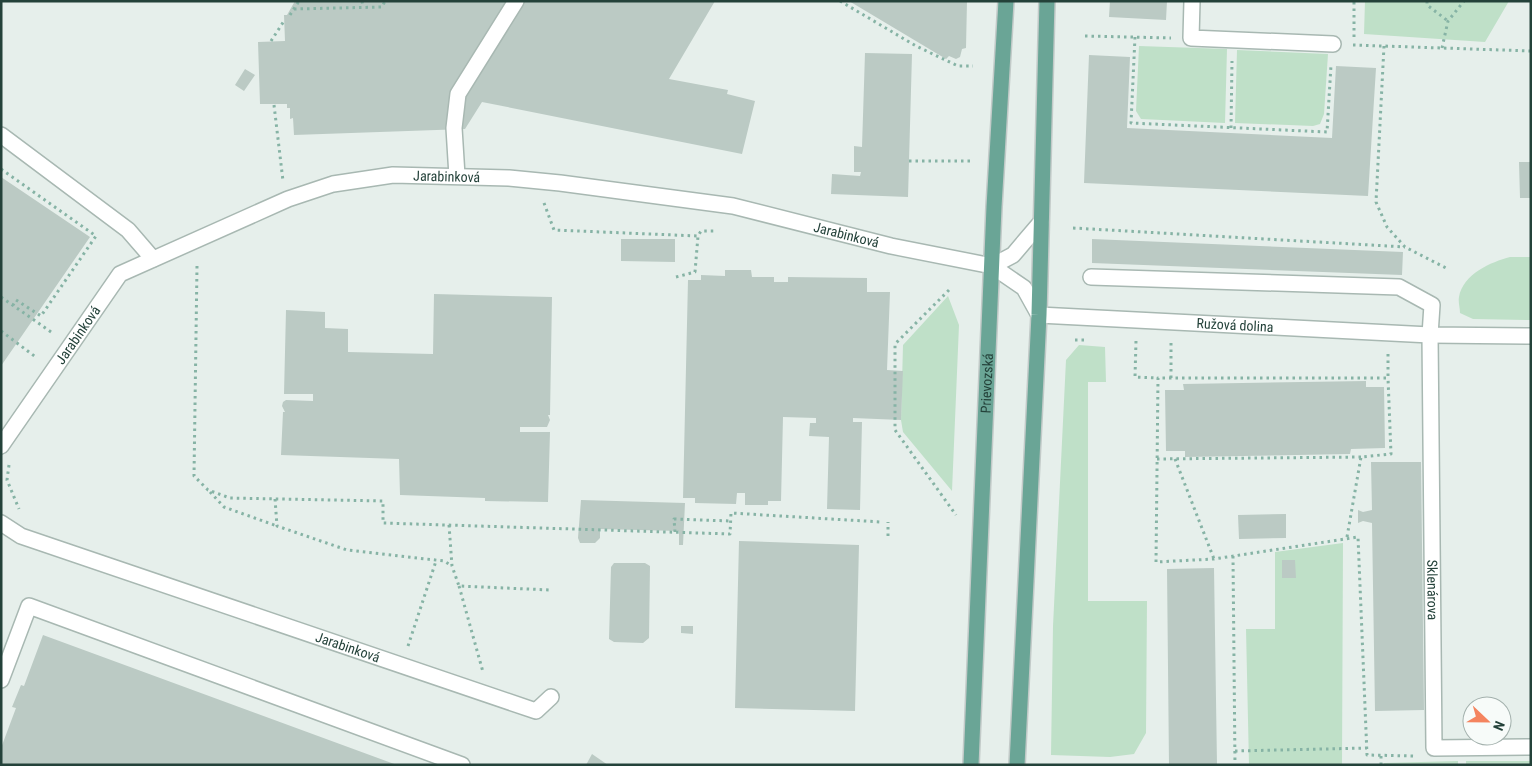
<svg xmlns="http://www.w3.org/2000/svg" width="1532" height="766" viewBox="0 0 1532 766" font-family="'Roboto Condensed',sans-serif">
  <rect width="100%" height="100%" fill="#e6efeb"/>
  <path fill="#bfe0c8" d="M1365,1h144l-24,41 -121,-8z
    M1139,46l88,3 -2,74 -84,-4 -5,-8z
    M1237,50l91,4 -4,60 -4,10 -7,2 -78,-3z
    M1510,257h21v63l-58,-1 -13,-6c0,-5 -2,-11 -1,-16 4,-23 32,-35 51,-40z
    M948,296l11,29 -7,166 -49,-59 -2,-12 2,-75z
    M1079,345l26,2 1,35h-18v219h59l-1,132 -12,21 -24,3 -59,-2 2,-129 13,-266z
    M1343,543l-1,222h-93l-3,-136h29v-77z
    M1458,761v4h-74v-2z
    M1466,761h65v4h-65z"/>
  <path fill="#bbcac4" d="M295,1h420l-46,78 59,11 -1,4 28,7 -13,53 -260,-52 -17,27 -171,6 -1,-17 -3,1v-11h-3v-4h-27l-2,-62 27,-1 -1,-26h3z
    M849,1h118l-1,47 -4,1 -2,8 -4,2 -7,-3 -3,3z
    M1110,1h57l-1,19 -57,-3z
    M865,53l47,1 -4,143 -77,-3 1,-20 28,2 1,-4h-7v-26l8,1z
    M1089,55l41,2 -3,71 205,10 4,-72 40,2 -8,128 -284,-13z
    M245,69l10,6 -11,16 -9,-6z
    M1519,162h12v36h-11z
    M1,177l89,60 -89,129z
    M621,239h54v23l-54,-1z
    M1092,239l311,13 -1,23 -310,-12z
    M725,270h26l1,7h22v5h14v-5l79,1v14h23l-3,78 16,1 -2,49 -48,-2v4h9l-2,88 -33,-1 2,-72 -20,-1 1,-13h6v-5l-33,-1 -2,84h-13v4h-23v-12h-8l-1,11 -41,-1v-5h-12l5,-218h13v-5l24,1z
    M434,294l118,3 -2,118h-2l2,5 -3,7h-27v5h30l-2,70 -63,-1v-3l-85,-3 -1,-36 -118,-4 2,-43h2l-3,-6 1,-4 3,-2 27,1v-7h-29l2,-84 39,2v16l23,1v23l85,2z
    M1366,381v6h18l1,61 -34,1 -1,5 -165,3v-6h-19l-1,-61h19l-1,-6z
    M1371,462h50l3,248 -49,1 -3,-188 -9,-2 -5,2v-13l5,2 9,-2z
    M581,500l104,3 -2,42h-4v-14l-79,-2v9l-5,5h-15l-2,-5z
    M1286,514v24l-47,1 -1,-24z
    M739,541l120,4 -4,166 -120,-3z
    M1282,560h13l1,18h-14z
    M614,563h31l5,3 -1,72 -6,5 -29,-1 -5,-3 2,-72z
    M1214,568l3,197h-48l-2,-196z
    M681,626h12v8l-12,-1z
    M43,635l354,130h-396v-17l15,-40 -4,-1 9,-22 3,1z
    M592,754l16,11h-22z"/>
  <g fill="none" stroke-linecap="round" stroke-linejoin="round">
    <g stroke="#a8b8b2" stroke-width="18">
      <path id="service" d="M1192,1l-1,37 142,6
        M457,176l-3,-48 4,-34 58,-93
        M1091,277l308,10 33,18 -2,30
        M1,680l28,-74 433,159"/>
    </g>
    <g stroke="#a8b8b2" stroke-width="18">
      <g id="minor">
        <path d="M1,135l127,95 25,29"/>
        <path d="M992,266l21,-11 28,-33"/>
        <path id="s1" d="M1430,335l4,413 97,-1"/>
        <path id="s2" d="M1,446l119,-172 168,-75 45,-15 60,-9 116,3 51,5 173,23 158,40 101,20 32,22 15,27 391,20 101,1"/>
        <path id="s3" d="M1,523l20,13 515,175 15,-14"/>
      </g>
    </g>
    <g stroke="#c2cac8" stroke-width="18">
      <g id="primary">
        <path id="s4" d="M971,765l23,-558 12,-206"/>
        <path d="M1017,765l22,-450 8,-314"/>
      </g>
    </g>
    <path stroke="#86b3a5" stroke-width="3" stroke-dasharray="2.5 4" stroke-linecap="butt" d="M362,1l1,6
      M840,1l76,45 42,20h15
      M1427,1v4l21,16
      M294,9l88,-2 3,-6
      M290,15l9,-14
      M1085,36l86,2
      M1135,37l-4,86 196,9 4,-67
      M1354,37v-36
      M271,41l13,-20
      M1353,45l178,6
      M1384,46l-8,156 11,25 18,20 41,21
      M1442,48l6,-27 16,-20
      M274,105l9,76
      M1231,128l1,-67
      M909,161h62
      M1,169l95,67 -55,80 -25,-16 -3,5
      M544,203l10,27 144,6 3,-5h13
      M1073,228l332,19
      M197,266l-3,210 14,14 22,8 153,3v22l347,11 1,-21 150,9
      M676,277l19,-5 3,-36
      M949,290l-54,54v86l61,85
      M1,297l53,37
      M1,331l36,27
      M1075,340h10
      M1136,341l-1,36 23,1
      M1388,354v24h-230l-2,184 58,-3 144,-22 9,218 48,1
      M1171,378v-35
      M1157,459l204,-2
      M1175,459l39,100
      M9,465l-2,15 12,29
      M210,492l14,15 53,19
      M275,499l2,27 70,24 97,11 8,5
      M449,525l3,41 7,20 91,4
      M675,532l-1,-13 56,2
      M888,536v-14
      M1347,537l14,-80 30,-3 -3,-76
      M1233,556l2,209
      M459,586l24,86
      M408,646l28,-85
      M1235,751l132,-3
      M1381,765v-9"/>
    <use href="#service" stroke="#fff" stroke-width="15"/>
    <use href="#minor" stroke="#fff" stroke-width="15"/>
    <use href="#primary" stroke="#6aa596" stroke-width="15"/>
  </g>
  <g text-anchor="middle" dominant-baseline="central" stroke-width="4" stroke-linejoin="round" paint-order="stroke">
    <g font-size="14" fill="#24423a" stroke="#f7fbf9">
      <text stroke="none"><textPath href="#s2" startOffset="555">Jarabinková</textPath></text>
      <text stroke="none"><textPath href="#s2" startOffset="960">Jarabinková</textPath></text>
      <text stroke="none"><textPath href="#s2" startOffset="1375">Ružová dolina</textPath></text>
      <text stroke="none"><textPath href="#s2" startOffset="135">Jarabinková</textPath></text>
      <text stroke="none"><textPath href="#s4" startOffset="382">Prievozská</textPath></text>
      <text stroke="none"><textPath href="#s1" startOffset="255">Sklenárova</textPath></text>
      <text stroke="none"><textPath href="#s3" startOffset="369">Jarabinková</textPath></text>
    </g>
  </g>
  <rect width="1532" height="766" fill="none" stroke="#24423a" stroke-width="5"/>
  <g transform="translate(1487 721) rotate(112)"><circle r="24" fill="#f7fbf9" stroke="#a3b1ad"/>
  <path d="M0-4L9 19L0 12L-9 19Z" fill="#f4845f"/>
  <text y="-8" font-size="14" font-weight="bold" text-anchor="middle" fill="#24423a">N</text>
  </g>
</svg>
